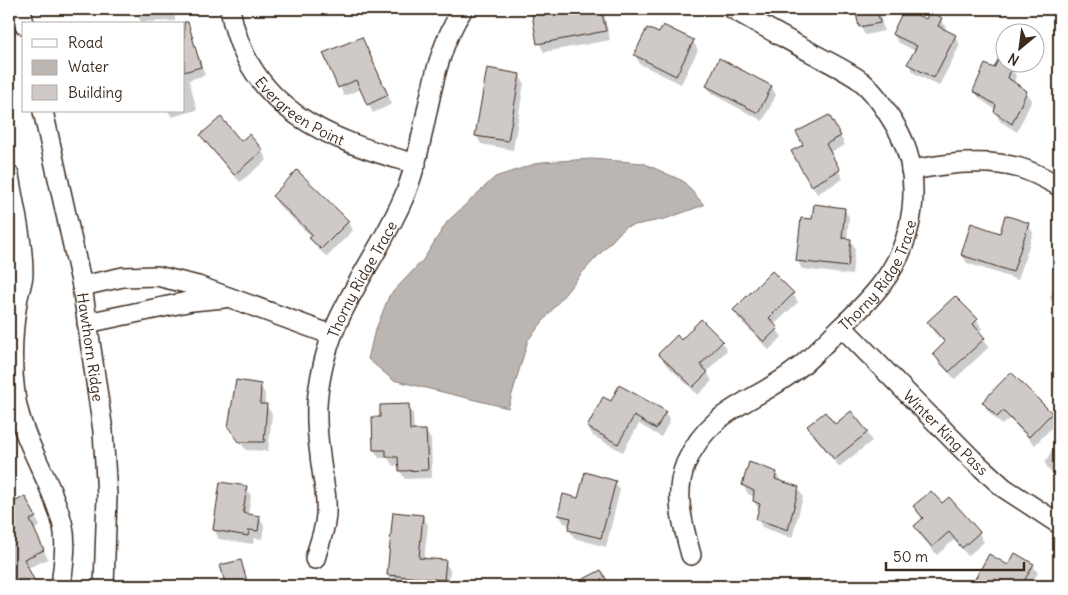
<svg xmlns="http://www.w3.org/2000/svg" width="1068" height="595" viewBox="0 0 1068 595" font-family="Delius,sans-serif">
  <rect width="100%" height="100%" fill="#fff"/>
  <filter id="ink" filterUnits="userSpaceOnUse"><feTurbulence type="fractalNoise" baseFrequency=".02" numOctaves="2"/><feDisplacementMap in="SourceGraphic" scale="10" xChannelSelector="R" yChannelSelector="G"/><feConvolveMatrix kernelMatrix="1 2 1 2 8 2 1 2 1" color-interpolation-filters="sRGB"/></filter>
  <g filter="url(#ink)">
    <path fill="#bcb6b3" stroke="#887e77" d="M592,159l51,4 40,18 21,24 -39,14 -40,8 -44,47 -53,66 -20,68 -115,-28 -25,-21 6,-25 15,-38 34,-36 24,-38 48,-45 46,-15z"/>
    <path fill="#0003" d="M136,9h39v12l-34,1 -5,-9z
      M568,9h35l7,31 -66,12 -5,-9 -6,-28z
      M854,9h25l5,22 -19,4 -5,-9 -4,-15z
      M905,9l22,11 14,-1 5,9 -1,3 10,5 5,9 -21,41 -25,-13 -5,-9 6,-13 -17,-9 -5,-8z
      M693,41l5,9 -17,34 -41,-20 -5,-9z
      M366,47l26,57 -19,9 -12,-24 -17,7 -19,-42z
      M194,48l5,9 6,18 -16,5 8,30 -25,7 -4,-6h16v-60z
      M1011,67l5,9 -2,7 12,9 6,8 -15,32 -17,-11 -5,-9 1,-2 -16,-11 -5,-8z
      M519,75l5,8 -11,67 -32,-6 -5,-9z
      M707,86h64l5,9 -13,26 -51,-27z
      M829,116l16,29 -16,8 14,26 -26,15 -24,-42 12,-7z
      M202,135l39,7 21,9 5,9 -27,22 -33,-38z
      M273,196l75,25 5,9 -26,27 -11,-10 -5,-9 1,-1 -34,-32z
      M844,209l5,8 -2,22 3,1 5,8 -3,27 -50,-6 -5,-9z
      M1028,224l5,9 -15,47 -51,-17 -5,-8z
      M1059,271v34l-5,-2 -4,-5z
      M793,294l5,8 -24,23 8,12 -13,13 -30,-31 -5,-8z
      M977,320l5,9 -4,3 11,15 -34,32 -16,-16 -5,-9 11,-10 -12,-13 -5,-8z
      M681,341l41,1 5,8 -20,22 5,9 -14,14 -33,-32 -5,-9z
      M1011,374l40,40 5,9 -21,22 -26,-26 -7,6 -14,-14 -5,-9z
      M260,385l5,9v11h1l6,9 -4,37 -22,-1 -17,-23z
      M611,403l54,9 5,9 -9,16 -22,-13 -16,28 -30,-16 -5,-9z
      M408,405l5,9 1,17h12l5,9 1,38 -27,1 -5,-8v-6l-7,1 -5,-8h-9l-5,-8 8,-32z
      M835,426l32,7 5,8 -33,26 -26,-32 -5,-8z
      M1059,437v39l-9,-4 -5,-9z
      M776,473l6,10 16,5 5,9 -11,41 -30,-11 -5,-9 2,-8 -5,-9 1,-4 -7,-3 -5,-9z
      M615,482l5,8 -14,57 -32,-9 -5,-9 1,-4 -6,-2 -5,-8 20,-15z
      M221,483l25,4 5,9 -3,19 11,2 5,9 -2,13 -8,-1 -1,6 -34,-5 -5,-9z
      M25,498l15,28 -6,4 14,29 -20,9 8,18h-27v-79z
      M949,499l30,34 5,9 -16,14 -14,-16 -17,15 -17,-20 -5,-9 8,-6 -9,-13 28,-2z
      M423,516l5,9 -4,35 21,2 5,8 -1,16h-28l-28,-2 -5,-9z
      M240,562l5,9 4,15h-37v-2l14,-3z
      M1033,565l5,8 -8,13h-54l-2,-3z"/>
    <path fill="#cfcac7" stroke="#3b2a1e" d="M561,9h40l5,22 -69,13 -5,-30z
      M855,9h22l3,14 -21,4z
      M904,9l22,10 4,-8 12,7 -4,8 18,9 -22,43 -27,-14 10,-18 -25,-12z
      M184,22h4l13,45 -17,5z
      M663,25l31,15 -18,36 -42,-21 13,-27 12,5z
      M362,37l26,58 -21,10 -11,-25 -18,8 -15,-35z
      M719,58l53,28 -14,27 -52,-27z
      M999,58l13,8 -4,12 19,13 -15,33 -18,-12 2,-7 -23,-14 12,-27 9,4z
      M487,68l33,6 -12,67 -33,-5z
      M829,115l12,21 -15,8 14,26 -29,16 -20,-35 12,-6 -7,-13z
      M221,117l20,24 8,-7 14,16 -29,25 -34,-40z
      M297,170l52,51 -28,28 -12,-11 4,-3 -41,-39z
      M814,204l31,4 -3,30 9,1 -3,28 -52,-6 5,-43 11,1z
      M1005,215l24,8 -16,49 -52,-17 10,-32 29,10z
      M772,271l22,22 -25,25 9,10 -14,14 -31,-32z
      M955,296l23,23 -5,5 12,14 -36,34 -16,-18 12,-12 -18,-20z
      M701,319l22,22 -23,24 8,7 -15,15 -35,-33 19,-19 4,5z
      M1011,372l41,41 -23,24 -26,-26 -6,6 -15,-15z
      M236,380l25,4 -1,20h7l-3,38h-25l-11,-15z
      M619,385l47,26 -10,18 -22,-13 -16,28 -31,-17 16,-30 8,4z
      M409,404l1,26h16l2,40 -29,1 -1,-14h-12v-7h-13l-1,-33h8v-12z
      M851,411l17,21 -34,27 -27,-33 18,-14 10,12z
      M749,462l28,10 -2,7 24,8 -11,43 -32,-11 4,-15 -7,-3 1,-10 -12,-6z
      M585,472l31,9 -15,57 -33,-8 3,-12 -13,-3 5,-21 15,4z
      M220,482l27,4 -4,27 17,3 -2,15 -9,-1 -1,6 -35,-6z
      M931,491l11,12 7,-6 31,35 -18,16 -13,-16 -17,15 -18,-21 9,-8 -10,-12z
      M25,496l11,21 -6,3 14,30 -20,9 13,27h-28v-81z
      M393,512l30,3 -4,43 27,2 -2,20 -57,-5z
      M1015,553l19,11 -13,22h-50l18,-32 19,11z
      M241,560l7,26h-22l-6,-21z
      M601,570l9,16h-40z"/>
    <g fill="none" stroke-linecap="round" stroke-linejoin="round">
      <g stroke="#3b2a1e" stroke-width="22">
        <g id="street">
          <path d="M21,9l3,15"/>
          <path id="s1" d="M230,9c18,100 98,131 186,155"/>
          <path id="s2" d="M43,111l39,175 21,145 4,65 -3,90"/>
          <path d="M911,170c35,-6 74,-12 109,-2 14,4 26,11 39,18"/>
          <path d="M9,175c5,32 14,66 14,98 0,10 -5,20 -6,30 -5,30 -6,61 -2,91 6,47 37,86 48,132 4,20 0,40 -2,60"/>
          <path d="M82,286l41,-9 34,-1 41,10 134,49"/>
          <path d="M87,323l105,-22 32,-3"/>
          <path id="s3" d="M842,327l131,133 31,28 55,36"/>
          <path id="s4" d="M691,555c-8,-30 -18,-61 -5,-92 24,-54 65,-59 107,-91 16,-11 30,-27 44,-41 15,-14 31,-29 44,-46 33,-42 43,-104 18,-153 -9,-16 -24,-40 -38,-51 -15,-11 -33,-19 -49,-28 -27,-15 -53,-29 -79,-44"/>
          <path id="s5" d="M315,559c3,-12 8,-24 10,-36 4,-23 -3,-46 -5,-68 -3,-22 -5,-46 -1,-68 4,-28 13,-56 27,-82 19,-38 44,-73 60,-113 23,-59 21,-129 57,-183"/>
        </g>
      </g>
      <use href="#street" stroke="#fff" stroke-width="19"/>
    </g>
  </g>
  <g text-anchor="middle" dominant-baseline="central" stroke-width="4" stroke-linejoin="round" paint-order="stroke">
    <g font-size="15" fill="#3b2a1e" stroke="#fff">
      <text stroke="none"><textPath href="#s1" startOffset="129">Evergreen Point</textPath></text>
      <text stroke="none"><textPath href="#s4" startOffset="368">Thorny Ridge Trace</textPath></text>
      <text stroke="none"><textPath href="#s5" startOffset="291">Thorny Ridge Trace</textPath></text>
      <text stroke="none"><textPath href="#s2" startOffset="241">Hawthorn Ridge</textPath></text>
      <text stroke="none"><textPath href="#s3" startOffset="148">Winter King Pass</textPath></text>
    </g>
  </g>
  <rect width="1068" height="595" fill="none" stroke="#fff" stroke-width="30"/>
  <rect x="15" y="15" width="1038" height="565" fill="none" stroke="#3b2a1e" stroke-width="2" filter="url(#ink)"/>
  <rect x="22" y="22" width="162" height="90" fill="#ffffff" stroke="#b1aaa5"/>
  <rect x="32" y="39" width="25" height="8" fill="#ffffff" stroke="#b1aaa5"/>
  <text x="68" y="48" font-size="15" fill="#3b2a1e">Road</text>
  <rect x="32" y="60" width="25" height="15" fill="#bcb6b3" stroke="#b1aaa5"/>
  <text x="68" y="72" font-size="15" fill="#3b2a1e">Water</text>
  <rect x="32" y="85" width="25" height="15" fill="#cfcac7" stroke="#b1aaa5"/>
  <text x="68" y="98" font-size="15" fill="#3b2a1e">Building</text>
  <g transform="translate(1020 48) rotate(209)"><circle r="24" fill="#ffffff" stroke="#b1aaa5"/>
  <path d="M0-4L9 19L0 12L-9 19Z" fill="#3b2a1e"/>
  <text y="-8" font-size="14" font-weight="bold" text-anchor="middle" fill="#3b2a1e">N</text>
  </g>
  <path d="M886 562v8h138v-8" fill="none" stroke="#3b2a1e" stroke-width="2.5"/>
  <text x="893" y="562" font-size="15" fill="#3b2a1e" stroke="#ffffff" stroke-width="4" paint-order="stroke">50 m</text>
</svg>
